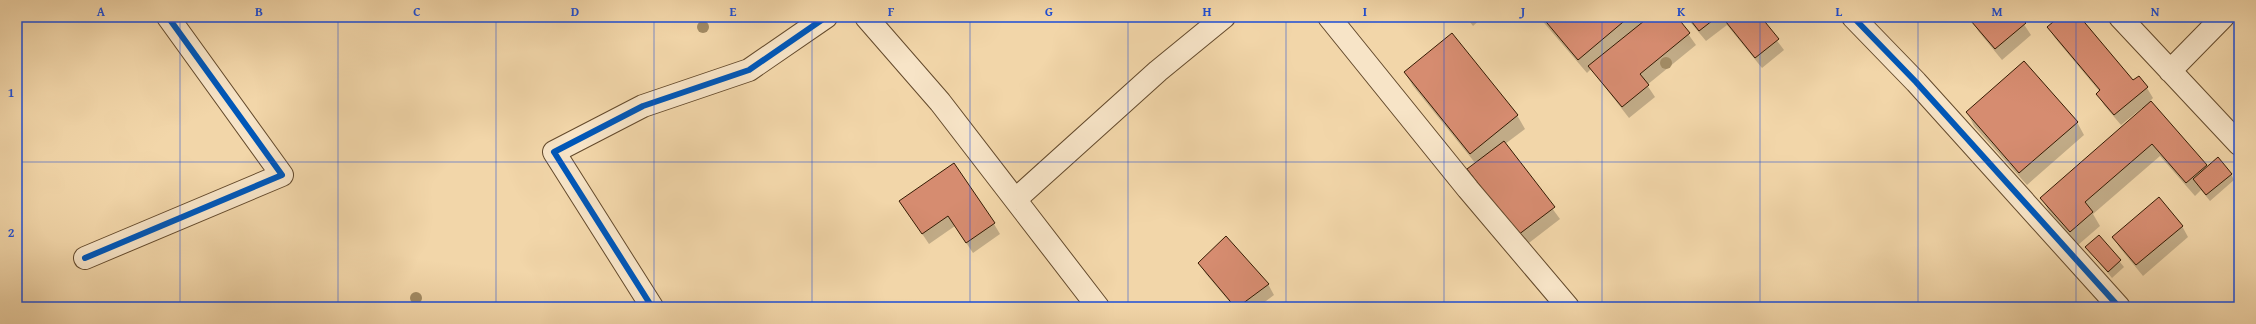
<svg xmlns="http://www.w3.org/2000/svg" width="2256" height="324" viewBox="0 0 2256 324" font-family="'Gentium Book Plus',serif">
  <rect width="100%" height="100%" fill="#f2d6a9"/>
  <filter id="stains"><feTurbulence type="fractalNoise" baseFrequency=".005" numOctaves="4"/><feColorMatrix values="0 0 0 0 .2 0 0 0 0 .09 0 0 0 0 .02 0 0 0 .5 -.17"/></filter>
  <radialGradient id="worn" r=".72"><stop offset=".6" stop-color="#630" stop-opacity="0"/><stop offset="1" stop-color="#630" stop-opacity=".3"/></radialGradient>
  <path fill="#0003" d="M1466,17h17l-10,9z
    M1539,17h137l20,28 -49,40 8,12 -26,21 -38,-49 -4,4z
    M1686,17h73l25,33 -22,18 -35,-43 -21,16z
    M1978,17h41l12,18 -29,25 -23,-28 -7,-11z
    M2060,17h19l54,65 14,6 6,10 -3,3 58,66 23,7 3,6 -24,21 -9,-11 -6,6 -35,-40 -67,58 7,12 -22,19 -29,-34 -8,-13 102,-89 -1,-1 -21,17 -17,-20 -6,-11 2,-2 -45,-54 -7,-11z
    M1405,73l112,42 8,14 -20,15 55,75 -35,27 -50,-66 -7,-11 8,-5 -63,-78z
    M1967,112l110,10 7,13 -57,50 -53,-59z
    M900,201l94,23 6,10 -27,19 -18,-27 -26,18z
    M2182,226l6,11 -45,39 -23,-28 -7,-11z
    M2099,236l25,31 -12,11 -25,-30z
    M1199,263l69,21 6,11 -16,12h-24l-28,-33z"/>
  <path fill="#d68c70" stroke="#351b03" d="M1542,17h87l-51,43z
    M1649,17h28l13,16 -50,41 9,11 -27,22 -34,-41z
    M1688,17h29l-18,14z
    M1722,17h39l18,22 -24,19z
    M1976,17h44l6,6 -31,26 -24,-28z
    M2059,17h21l53,63 6,-4 9,11 -34,28 -18,-21 4,-4 -53,-63z
    M1452,33l66,82 -48,39 -66,-82z
    M2024,61l54,61 -59,51 -53,-61z
    M2151,101l56,64 -21,18 -34,-39 -67,58 8,10 -23,20 -30,-34z
    M1504,141l51,66 -37,28 -51,-66z
    M2218,157l14,17 -26,21 -13,-16z
    M954,163l41,60 -29,20 -18,-27 -26,18 -23,-33z
    M2159,197l24,29 -47,39 -24,-28z
    M2099,235l22,25 -13,12 -23,-25z
    M1226,236l43,48 -31,23h-3l-37,-44z"/>
  <g fill="none" stroke-linecap="round" stroke-linejoin="round">
    <g stroke="#644a2c" stroke-width="24">
      <path id="minor" d="M866,17l74,85 158,205
        M1329,17l139,172 100,118
        M1853,17l63,65 203,225
        M2120,17l119,127
        M2170,71l53,-54
        M1016,199l142,-128 66,-54
        M85,258l197,-83 -114,-158
        M652,307l-98,-155 89,-46 106,-36 77,-53"/>
    </g>
    <use href="#minor" stroke="#f7e4c7" stroke-width="22"/>
    <g stroke="#f7e4c7" stroke-width="8">
      <path id="cycleway" d="M1853,17l63,65 203,225
        M85,258l197,-83 -114,-158
        M652,307l-98,-155 89,-46 106,-36 77,-53"/>
    </g>
    <use href="#cycleway" stroke="#0057b8" stroke-width="6"/>
  </g>
  <g fill="#a18a63">
    <circle cx="703" cy="27" r="6"/>
    <circle cx="1666" cy="63" r="6"/>
    <circle cx="416" cy="298" r="6"/>
  </g>
  <path fill="none" stroke="#1d4ed8" stroke-width="1" stroke-opacity="0.55" d="M180,17v290M338,17v290M496,17v290M654,17v290M812,17v290M970,17v290M1128,17v290M1286,17v290M1444,17v290M1602,17v290M1760,17v290M1918,17v290M2076,17v290M17,162h2222"/>
  <rect width="2256" height="324" fill="none" stroke="#f2d6a9" stroke-width="44"/>
  <rect x="22" y="22" width="2212" height="280" fill="none" stroke="#1d4ed8" stroke-width="1.5"/>
  <g font-size="13" text-anchor="middle" font-weight="bold" fill="#1d4ed8">
    <text x="101" y="16">A</text>
    <text x="259" y="16">B</text>
    <text x="417" y="16">C</text>
    <text x="575" y="16">D</text>
    <text x="733" y="16">E</text>
    <text x="891" y="16">F</text>
    <text x="1049" y="16">G</text>
    <text x="1207" y="16">H</text>
    <text x="1365" y="16">I</text>
    <text x="1523" y="16">J</text>
    <text x="1681" y="16">K</text>
    <text x="1839" y="16">L</text>
    <text x="1997" y="16">M</text>
    <text x="2155" y="16">N</text>
    <text x="11" y="97">1</text>
    <text x="11" y="237">2</text>
  </g>
  <rect width="100%" height="100%" filter="url(#stains)"/>
  <rect width="100%" height="100%" fill="url(#worn)"/>
</svg>
